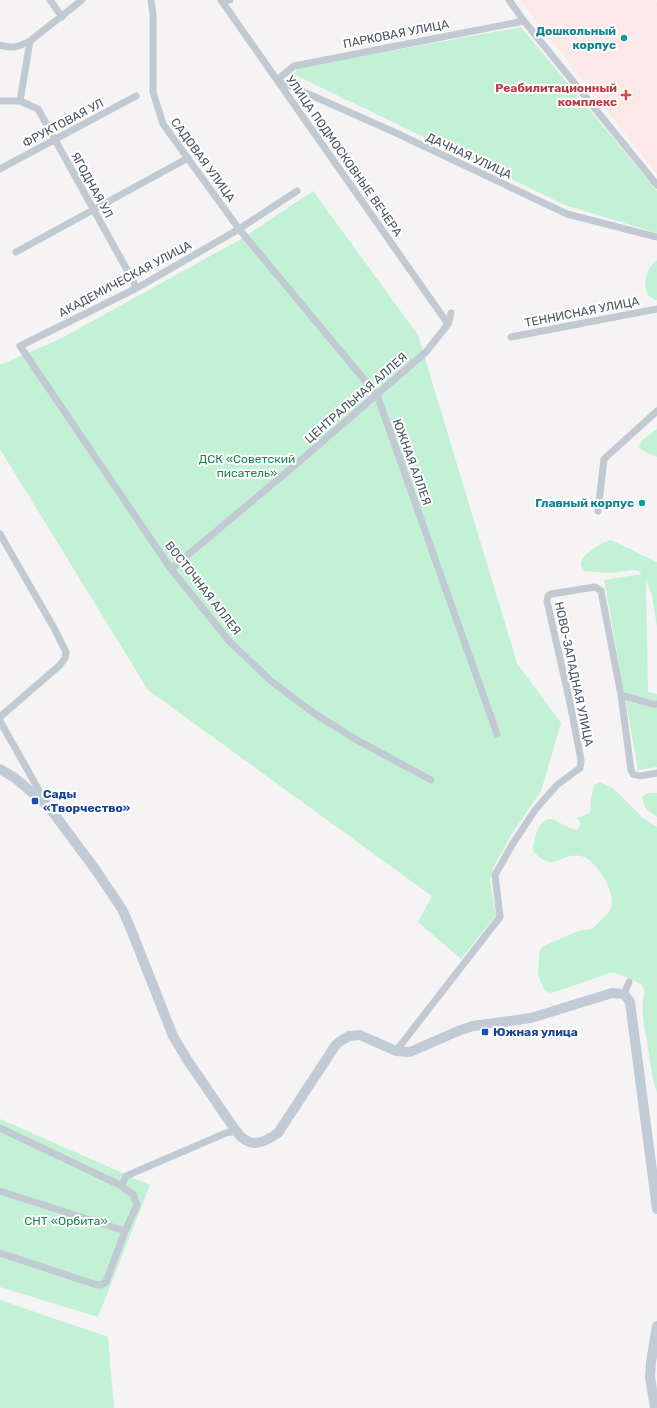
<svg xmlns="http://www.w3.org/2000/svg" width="657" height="1408" viewBox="0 0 657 1408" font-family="Rubik,sans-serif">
  <rect width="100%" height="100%" fill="#f5f3f3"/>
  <path fill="#fce8e6" d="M521,0h134l2,3v171l-125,-158z"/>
  <path fill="#c3f1d5" d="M521,27l136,164v42l-92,-28 -270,-130 2,-7z
    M313,191l105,144 99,328 44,60 -20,68 -28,41 -20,36 -3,13 6,34 -35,44 -43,-37 14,-26 -284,-206 -148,-241v-84l60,-26 181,-100z
    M657,260v40c-19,-4 -12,-32 0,-40z
    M657,429v28l-12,-5 -6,-4 2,-7z
    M611,540l46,22v65l-5,-32 -6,-15 2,112 9,2v73l-19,3 -34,-190 38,-6 -4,-3 -6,-1 -21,3 -27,-2c-1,-2 -2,-4 -3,-6 -1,-11 22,-23 30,-25z
    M600,782l13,6 29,29 15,10v265c-5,-12 -6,-25 -8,-37 -3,-24 -10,-41 -4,-65l-4,-6 -13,-6 -13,-5h-6l-39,14 -20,6 -6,-4 -6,-13 1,-21 1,-6 6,-4 32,-14 14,-2c5,-5 17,-16 19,-21 6,-14 -15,-49 -30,-52 -22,-4 -26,19 -48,-5 0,-10 5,-34 19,-32 5,1 16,10 25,11l4,-6 -4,-6 13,-5 1,-14 3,-14z
    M647,793h10v24c-9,-6 -13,-9 -15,-20z
    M0,1119l150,66 -52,132 -98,-30z
    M0,1300l108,37 6,71h-114z"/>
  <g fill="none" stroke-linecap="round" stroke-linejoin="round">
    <path stroke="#c1cad2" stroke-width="7" d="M50,0l12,17
      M151,0l2,14v78l10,32 76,105 138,166 120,339
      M221,0l227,324
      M509,0l15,21 133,164
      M222,1l8,-1
      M524,21l-230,45 -17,14 117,52 173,82 90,23
      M0,45c12,4 19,2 30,-4
      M0,101h20l10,-60 52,-41
      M20,101l18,8 99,179
      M0,169l136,-73
      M297,191l-58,38 -102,59 -117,58 151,223 59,73 41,39 44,33 42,26 74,40
      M16,252l172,-94
      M511,337l146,-28
      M598,511l6,-52 53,-48
      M0,534l54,94 12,24 -1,6 -5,7 -60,52
      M171,569l123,-103 132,-114 22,-28 3,-11
      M621,695l31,9h5
      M0,721l45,80
      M624,994l5,-12
      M396,1051l104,-134 -5,-42 17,-30 23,-35 22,-25 23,-17 1,-8 -11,-57 -23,-102 1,-5 3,-2 44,-7 6,4 20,104 10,75 2,4 7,2 17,-3
      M0,1128l122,58 4,4 7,4 4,11 -12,26 -19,51 -5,3 -7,-1 -94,-31
      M122,1186l4,-10 100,-43 10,-2
      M0,1191l125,40"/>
    <path stroke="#c1cbd6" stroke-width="10" d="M0,769l15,9 34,29 46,62 27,40 8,18 43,109 15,25 48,70c13,18 26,13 42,2l57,-87 4,-4 10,-6 11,-1 36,16 14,1 48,-21 15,-5 58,-8 81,-25 12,1 6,8 27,207
      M655,1408l-5,-31 1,-15 6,-36"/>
  </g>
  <g fill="#0f9aa8" stroke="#fff" stroke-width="1.5">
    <circle cx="624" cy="38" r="4"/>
    <circle cx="642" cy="503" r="4"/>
  </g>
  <path fill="#e0444e" stroke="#fff" stroke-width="1.5" d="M624 89h4v4h4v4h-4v4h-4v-4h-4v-4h4z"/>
  <g fill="#1a4fb4" stroke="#fff" stroke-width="1.5">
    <rect x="31" y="797" width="8" height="8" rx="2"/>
    <rect x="481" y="1028" width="8" height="8" rx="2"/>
  </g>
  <g text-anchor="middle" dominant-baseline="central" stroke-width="4" stroke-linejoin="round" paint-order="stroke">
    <g font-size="12" font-weight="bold" fill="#0d838f" stroke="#fff" text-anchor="end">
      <text x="616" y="31">Дошкольный<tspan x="616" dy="14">корпус</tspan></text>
      <text x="634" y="503">Главный корпус</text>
    </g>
    <g font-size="12" fill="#4a5661" stroke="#fff">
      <text transform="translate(396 34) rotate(-11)">ПАРКОВАЯ УЛИЦА</text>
      <text transform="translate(63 123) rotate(-28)">ФРУКТОВАЯ УЛ</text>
      <text transform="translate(344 156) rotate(55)">УЛИЦА ПОДМОСКОВНЫЕ ВЕЧЕРА</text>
      <text transform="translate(469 156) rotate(25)">ДАЧНАЯ УЛИЦА</text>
      <text transform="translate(203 160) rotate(54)">САДОВАЯ УЛИЦА</text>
      <text transform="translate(92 185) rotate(61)">ЯГОДНАЯ УЛ</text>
      <text transform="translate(125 279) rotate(-28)">АКАДЕМИЧЕСКАЯ УЛИЦА</text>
      <text transform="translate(582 312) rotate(-11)">ТЕННИСНАЯ УЛИЦА</text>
      <text transform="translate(356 398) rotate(-41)">ЦЕНТРАЛЬНАЯ АЛЛЕЯ</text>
      <text transform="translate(412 462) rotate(70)">ЮЖНАЯ АЛЛЕЯ</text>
      <text transform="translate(203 588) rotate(52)">ВОСТОЧНАЯ АЛЛЕЯ</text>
      <text transform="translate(574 674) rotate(78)">НОВО-ЗАПАДНАЯ УЛИЦА</text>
    </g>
    <g font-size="12" font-weight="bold" fill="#be3a42" stroke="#fff" text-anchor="end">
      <text x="617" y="88">Реабилитационный<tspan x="617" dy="14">комплекс</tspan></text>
    </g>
    <g font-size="12" fill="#17864f" stroke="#fff">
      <text x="247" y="459">ДСК «Советский<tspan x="247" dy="14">писатель»</tspan></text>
      <text x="66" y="1221">СНТ «Орбита»</text>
    </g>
    <g font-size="12" font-weight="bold" fill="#164399" stroke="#fff" text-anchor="start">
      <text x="43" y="794">Сады<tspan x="43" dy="14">«Творчество»</tspan></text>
      <text x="493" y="1032">Южная улица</text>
    </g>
  </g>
</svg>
